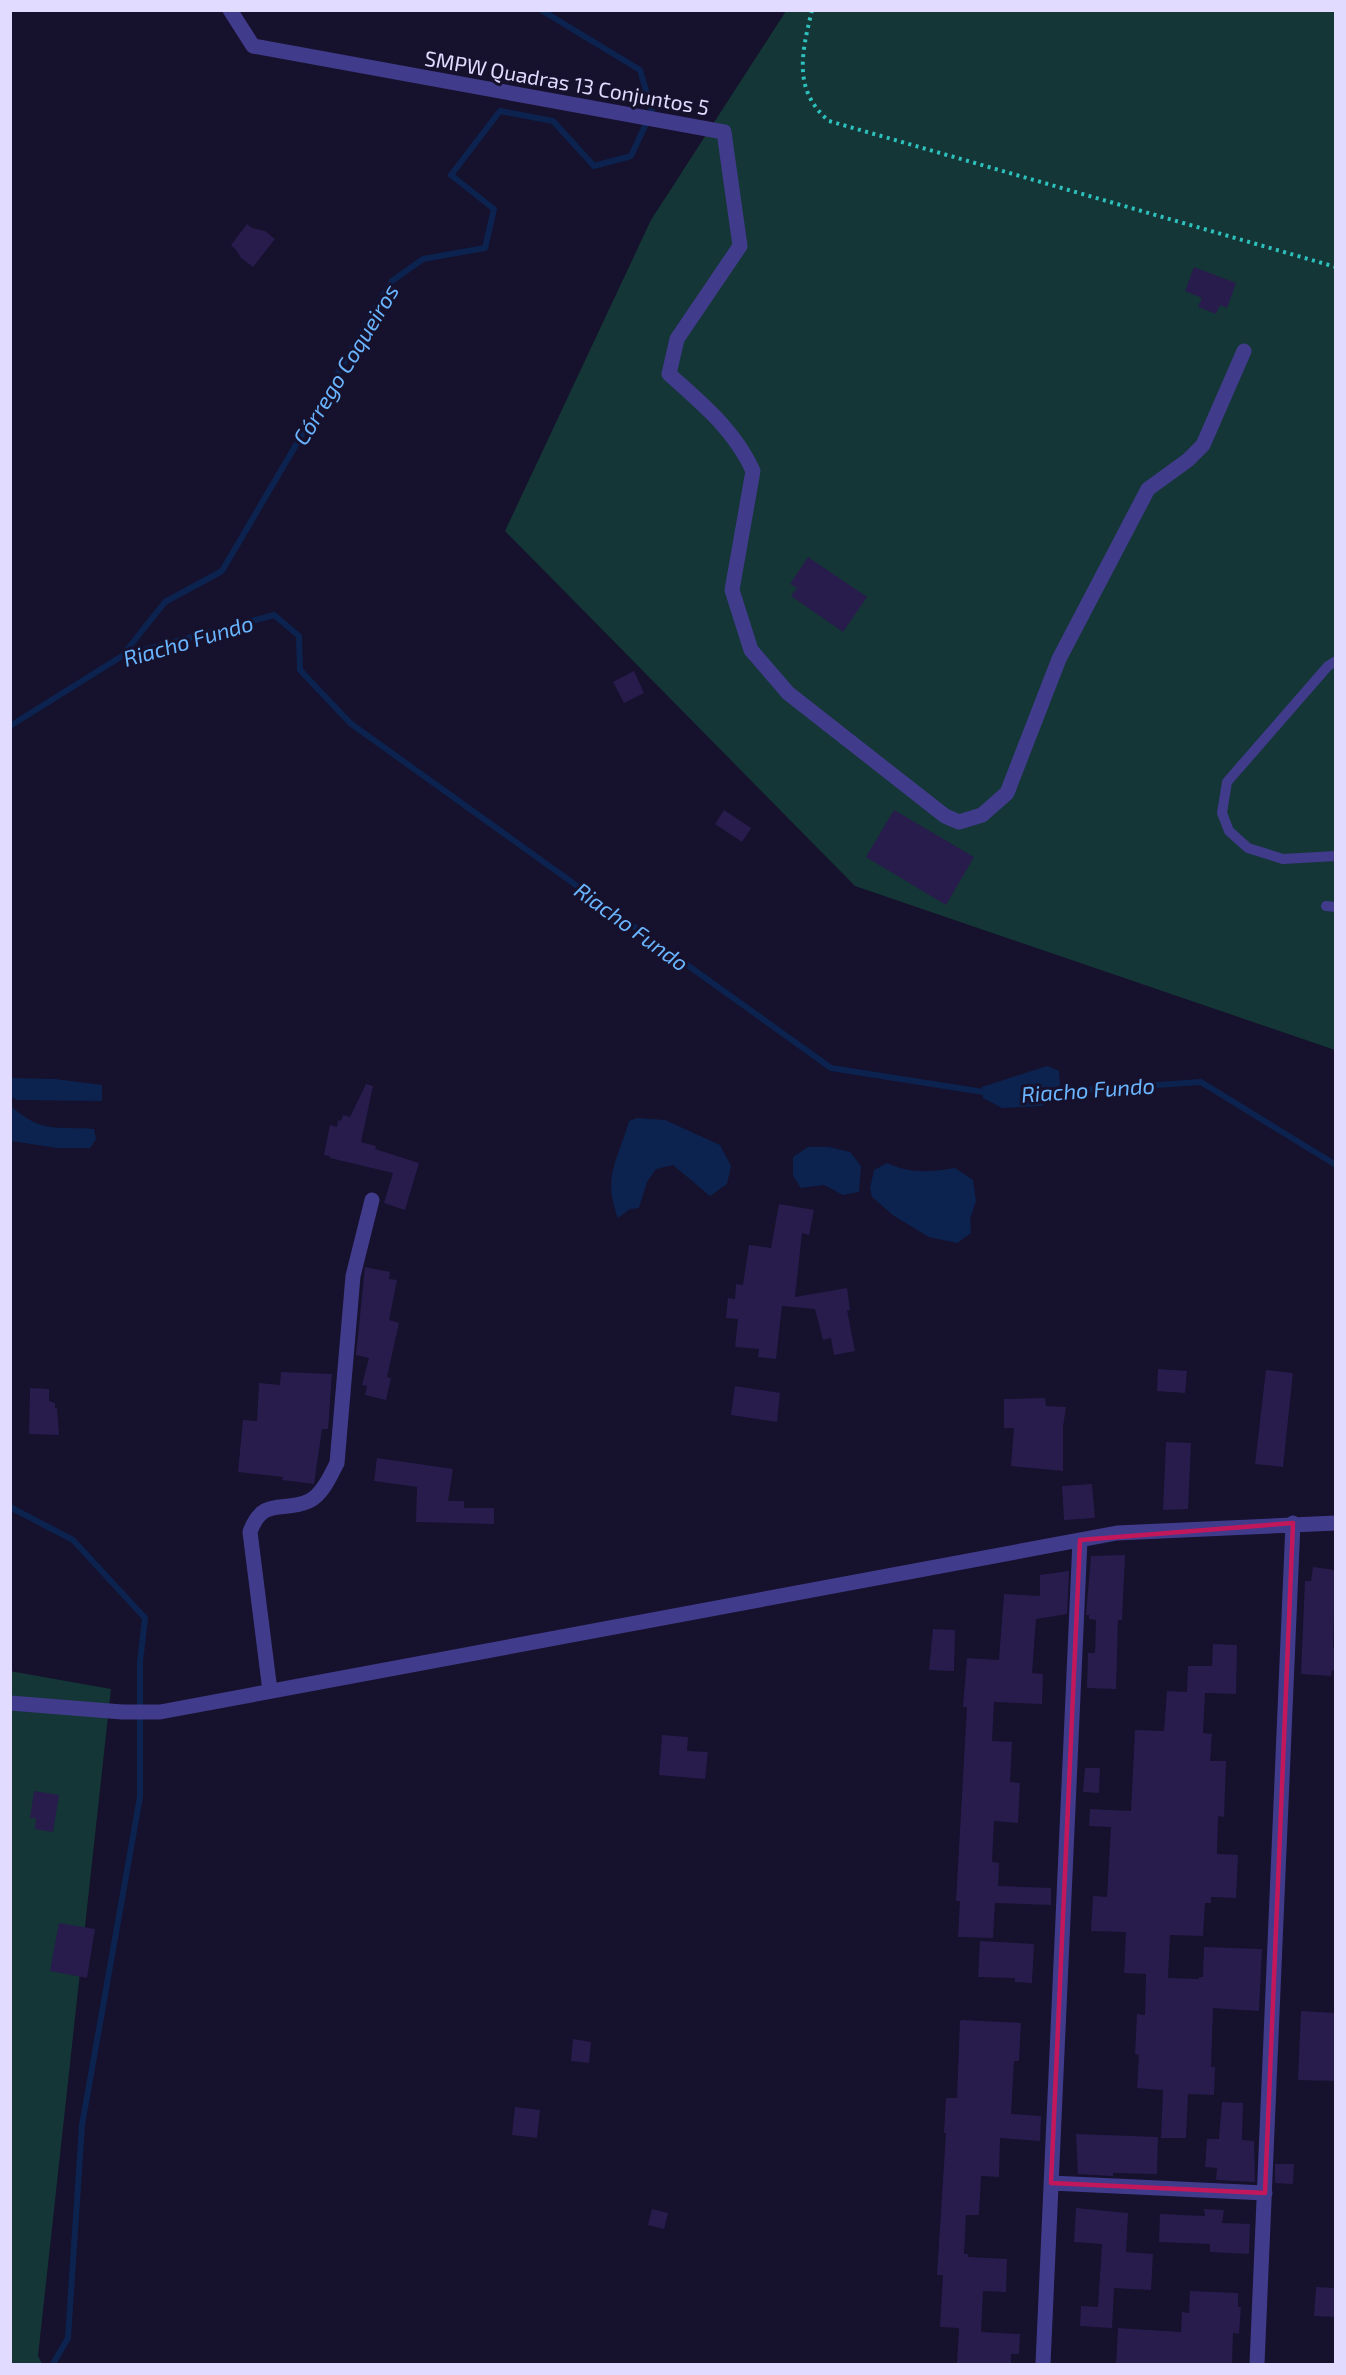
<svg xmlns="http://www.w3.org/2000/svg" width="1346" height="2375" viewBox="0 0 1346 2375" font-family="'Exo 2',sans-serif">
  <rect width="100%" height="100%" fill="#16112c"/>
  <path fill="#143636" d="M786,11h549v1039l-480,-164 -350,-355 146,-311z
    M10,1671l101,18 -73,667 4,8h-32z"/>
  <path fill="#0c2350" d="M1047,1066l12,5 1,13 -3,14 -16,8 -39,2 -19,-10 -1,-11z
    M11,1078l44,1 47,6v16l-85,-1 -6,-3z
    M12,1107c31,27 45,19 82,22l2,10 -6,9h-33l-46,-7v-31z
    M637,1118l28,2 55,25 11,21 -4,18 -17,12 -37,-31 -17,4 -9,13 -8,26 -9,1 -12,9c-16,-41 0,-58 11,-97z
    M808,1147h21l21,5 11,14 -2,26 -16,3 -19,-10 -23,3 -8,-12v-19z
    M887,1163c23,11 44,9 68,5l18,12 3,21 -6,18 1,14 -14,10 -28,-6 -35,-21 -22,-19 -2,-8 4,-19z"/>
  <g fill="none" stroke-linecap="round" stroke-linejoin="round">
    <path stroke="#0c2350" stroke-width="6" d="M122,656l43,-54 57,-31 170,-290 31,-22 62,-11 9,-39 -43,-34 49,-64 53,10 41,45 37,-10 21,-45 -12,-41 -99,-60
      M10,726l112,-70 152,-41 25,21 1,34 50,53 481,345 159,25
      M1051,1092l150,-10 135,83
      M10,1507l63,33 72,78 -5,44v135l-58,328 -14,213 -15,26"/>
  </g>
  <path fill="#281c4d" d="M247,224l5,4 13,3 10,8 -22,28 -12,-9 -5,-8 -5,-5z
    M1194,267l42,16 -9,25 -7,-3 -4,9 -18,-7 4,-9 -17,-7z
    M808,557l59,40 -24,35 -52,-36 6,-8 -7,-4z
    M634,671l10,22 -20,10 -11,-21z
    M724,810l27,18 -9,14 -27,-18z
    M894,810l80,47 -28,48 -80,-48z
    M366,1084l7,2 -12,56 15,4 -1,3 44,14 -14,47 -21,-7 9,-30 -63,-15v-2l-6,-1 6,-30 7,2 1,-7 3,1 2,-6 7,2z
    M779,1204l35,6 -5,25 -7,-2 -7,64 52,-9 3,22h-3l8,41 -21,4 -3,-17 -8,2 -8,-31 -33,-3 -6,53 -18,-2 1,-8 -24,-2 3,-28 -12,-1 2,-20 7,1 1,-15 7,1 6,-40 22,3z
    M365,1267l25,5 -1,7 8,1 -8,40 10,3 -12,54 4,1 -5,22 -21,-5 2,-9 -5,-1 7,-27 -13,-3z
    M1158,1369l29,2 -2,22 -28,-2z
    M1266,1370l27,3 -10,94 -28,-3z
    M281,1372l51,2 -4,55h-6l-8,55 -32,-4 1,-3 -45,-5 5,-52 14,1 2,-38 21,2z
    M735,1386l45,7 -3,29 -46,-7z
    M30,1388l19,1v12l6,2v5h2l2,27 -30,-1z
    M1045,1398l1,8 20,1 -3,20v44l-52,-5 3,-38h-10v-29z
    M1166,1442l25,1 -3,66 -25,1z
    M377,1458l76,11 -5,32h16v7h30v16l-78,-2 1,-35 -43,-6z
    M1092,1484l3,34 -31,2 -2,-34z
    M1125,1555l-3,65h-4l-2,69 -29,-1 1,-35h7l1,-33 -7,-1v-4h-3l5,-59z
    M1313,1567l22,3 -2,78h2v23l-3,-1 -1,6 -30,-2 4,-93h6z
    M1069,1571l-2,43 -31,5 -4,54 11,1 -1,30 -48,-2 -2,39 20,1 -2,40 10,1 -2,40 -24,-2 -2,41 7,1 -1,23 53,2v17l-56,-2 -2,35 -35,-1 2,-36h-4l11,-194h-4l4,-49 32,2 5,-66 36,2v-21z
    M933,1629l22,1 -1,41 -25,-1z
    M1213,1644l24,1 -1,49 -31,-1 -2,40 9,1 -2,27h16l-2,56 -6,-1 -1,38 21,1 -2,43 -25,-1v6h-6l-2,33 -33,-1 -2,43 31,1v-2h4l1,-30 58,2 -3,62 -46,-3 -2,59h4l-1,28 -26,-1 -2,44h-25l2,-48 -26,-2 2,-33 -4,-1 2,-40 8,1 1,-41 -22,-1 2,-41 -35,-1 2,-35 14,1 4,-70 -22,-1 1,-17 41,2 4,-81 29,1 3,-40 20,1 1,-26h24z
    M662,1735l26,2 -1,14 21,1 -3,27 -46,-4z
    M1085,1768h15l-1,25 -16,-1z
    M34,1791l25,4 -6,37 -18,-3 1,-11h-6z
    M59,1923l36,6 -8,49 -37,-7z
    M980,1941l54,3 -2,39 -17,-1v-4l-37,-1z
    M1301,2011l34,2v68l-37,-1z
    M962,2020l59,3 -2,38h-5l-3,53 30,2 -1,25 -40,-3 -1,39 -18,-1 -2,39h-13l-2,39h4v3l39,2 -1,33 -23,-1 -2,41 39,2 -1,20h-8v10l-54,-1 2,-35 -19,-1 3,-52h-6l9,-142h-2l2,-35h11l3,-77z
    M573,2039l18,3 -2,21 -18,-2z
    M1222,2102l21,1 -1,37 12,1 1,41 -39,-2 1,-12 -12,-1 2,-28h12z
    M515,2107l25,3 -3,28 -25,-3z
    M1076,2134l82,3 -1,37 -44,-1v3l-35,-2z
    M1275,2164h19l-1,20 -18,-1z
    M1076,2208l52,5 -2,39 27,2 -2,36 -37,-2 -2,40 -32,-2 1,-20 17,1 4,-63 -28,-2z
    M652,2209l16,4 -4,16 -16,-4z
    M1204,2209l20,1 -2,13 28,1 -1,30 -39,-2v-8l-51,-2 1,-28 45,2z
    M1316,2287l19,1v29l-21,-1z
    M1190,2291l48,2v14h3l-2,27 -6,-1 -1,31h-116l2,-36 63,4 1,-20 7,1z"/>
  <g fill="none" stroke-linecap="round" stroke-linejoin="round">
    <path stroke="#2ec0bc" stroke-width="4" stroke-dasharray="3 4.5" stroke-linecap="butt" d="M812,10c-10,42 -20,80 17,111l507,146"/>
    <path stroke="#413b8c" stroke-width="10" d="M1336,661l-8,5 -101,116 -5,31 7,18 19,17 35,11 53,-3
      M1326,906l10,1"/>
    <path stroke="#413b8c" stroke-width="15" d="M230,10l23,36 471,86 16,114 -63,93 -8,35c33,30 66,56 84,97l-21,119 19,60 37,43 157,123 14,6 23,-7 25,-22 52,-134 89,-170 40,-29 15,-15 41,-94
      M270,1691l-20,-159c13,-36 33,-19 59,-31 13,-6 22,-26 28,-38l16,-187 19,-76
      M10,1703l112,9h38l957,-179 219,-10
      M1051,2183l214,10
      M1043,2364l37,-824
      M1257,2364l36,-841"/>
  </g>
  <path fill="none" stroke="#c2185b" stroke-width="4.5" stroke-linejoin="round" d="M1293,1523l-28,670 -214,-10 29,-643z"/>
  <g text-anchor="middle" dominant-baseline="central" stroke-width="6" stroke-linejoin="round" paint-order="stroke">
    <g font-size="21" fill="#e1dcff" stroke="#16112c">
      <text transform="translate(567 82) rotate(10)">SMPW Quadras 13 Conjuntos 5</text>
    </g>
    <g font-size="22" font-style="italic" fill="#6ab5ff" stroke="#16112c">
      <text transform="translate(345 364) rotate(-59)">Córrego Coqueiros</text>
      <text transform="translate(188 640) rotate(-16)">Riacho Fundo</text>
      <text transform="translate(632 926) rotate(36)">Riacho Fundo</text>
      <text transform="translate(1088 1089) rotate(-4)">Riacho Fundo</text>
    </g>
  </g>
  <rect width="1346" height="2375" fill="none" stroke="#e1dcff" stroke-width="24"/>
</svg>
